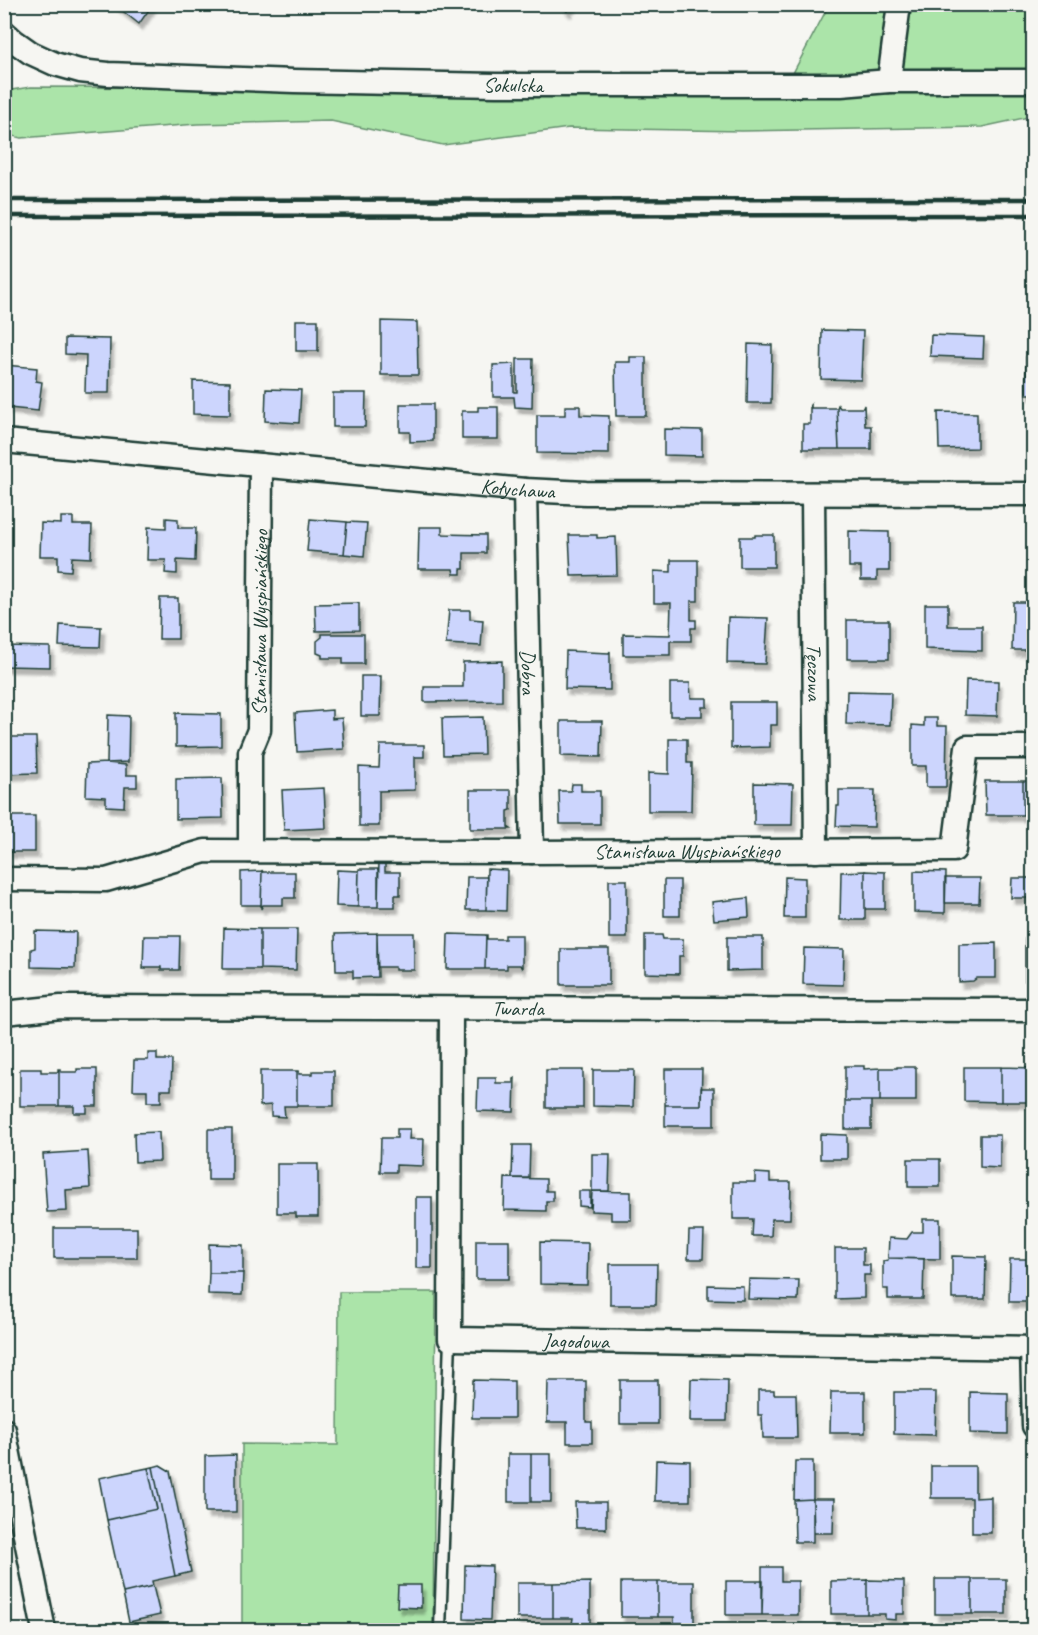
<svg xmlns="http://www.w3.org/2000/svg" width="1038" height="1635" viewBox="0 0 1038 1635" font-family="Caveat,sans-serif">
  <defs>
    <filter id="shadow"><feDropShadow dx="3.5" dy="6" stdDeviation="1.5" flood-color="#0004"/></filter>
  </defs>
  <rect width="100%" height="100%" fill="#f6f6f2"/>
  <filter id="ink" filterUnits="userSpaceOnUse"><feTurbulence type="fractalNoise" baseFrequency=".0167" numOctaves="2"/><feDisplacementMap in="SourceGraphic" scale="12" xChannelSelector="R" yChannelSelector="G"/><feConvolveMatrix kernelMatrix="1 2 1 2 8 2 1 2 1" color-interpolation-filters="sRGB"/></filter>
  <g filter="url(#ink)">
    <path fill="#abe4a9" stroke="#65906e" stroke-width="1.5" d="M829,5h204v111l-51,11 -240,4 -173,-3 -126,17 -112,-24 -134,3 -176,14 -16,-4v-43l26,-4 257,1 375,7 130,-22z
      M339,1292h97l-3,338h-191v-186l96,1z"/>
    <path fill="#ccd5fd" stroke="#1f3d34" stroke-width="1.5" filter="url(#shadow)" d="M114,4h39l-14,20z
      M561,4h12l-6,7z
      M296,320h22v31h-22z
      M381,321l36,1 1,53h-37z
      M822,330l41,1 -2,49 -40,-1z
      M931,335l53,2 -1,21 -53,-2z
      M65,338l45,1 -1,54h-24l1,-38 -21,-1z
      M748,344l24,1 -1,58h-24z
      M630,357h16v59h-30l-1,-54h15z
      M1026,357h8v37h-8z
      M517,359h16l-1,49 -17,-1 -1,-10h-21v-32l21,-1v28h3z
      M4,365l33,3 -1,13 6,1 -4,29 -29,-3v-7h-5z
      M193,381l37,1v33l-37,-1z
      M266,389l35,1 -2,33 -34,-2z
      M333,393h33l-1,34h-32z
      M400,404h33v37l-23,1v-10h-10z
      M811,404v4h26l2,41h-36v-25h7v-19z
      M838,405l2,3h23l1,-3 1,21h6v23h-32l-2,-41z
      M565,406h15v9l29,1v38l-72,-1v-38h28z
      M478,407h20v32h-36v-28h16z
      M938,412l39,1v35l-38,1z
      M664,429l38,1v26l-38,-1z
      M61,517h12v8h19l-1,33 -19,-1 -1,14 -13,-1v-14h-18l1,-33 20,1z
      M166,518l12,1v9h18l-1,33 -18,-1v14l-12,-1 1,-13h-19l1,-33 18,1z
      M310,519l37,3 -3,32 -37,-3z
      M347,522l20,1 -3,33 -20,-2z
      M419,527h23v7l44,1v18h-22v16h-3v5h-7l-1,-5h-35z
      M849,531l40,1v39h-12v9h-16v-13h-12z
      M569,535h28v3l19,-1 1,38 -46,1z
      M755,535h19v32h-34v-30h15z
      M671,560h27v41h-7v19h5v8h-5v13h-21v14h-47v-21l47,1 1,-32h-17v-32l17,1z
      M160,598h18v41h-19z
      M1013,602h16v24h5v24h-22z
      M359,603v27l-43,1 -1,-27z
      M925,604h23v22h34v25l-57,-2z
      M449,610h21v9l13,1 -2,26 -35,-2z
      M728,617l40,1 -3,46 -38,-1z
      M847,620h42v39h-42z
      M60,625l41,2 -1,20 -41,-1z
      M322,634h42v30h-21v-6h-21v-3l-5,-2v-12l5,-4z
      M4,646l46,1v20l-46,-1z
      M566,651l43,2 1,-2v39l-45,-1z
      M502,661v40l-78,1v-15h39v-25z
      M361,676h20l-1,40h-19z
      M966,680l32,1 -1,35 -32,-1z
      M1031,681h3v34h-3z
      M670,683h20l1,15h16v9h-5v9h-32z
      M847,691l44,1 -1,33 -44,-1z
      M731,702h46v23h-7v22l-39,1z
      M332,710v9l10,-1 2,31 -47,3 -2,-39z
      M176,713l45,1v32l-45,1z
      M108,715l21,1 -1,46 -21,1z
      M483,717l1,37 -41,1 -1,-37z
      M924,718h13v8h10l-1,61h-20v-21h-14v-41l12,1z
      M561,721h41l-1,36 -40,-1z
      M4,737h32l1,36 -33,1z
      M669,739h18v24h5l-1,48h-43v-38l21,1z
      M380,745h44v12h-9v33l-36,1v35h-20v-59l20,1z
      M107,763l19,2v10h11v12h-12l-1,20 -18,-1v-9l-20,-1 1,-32z
      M222,778l1,40 -47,1v-40z
      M985,781h38v34h-37z
      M1023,781h11v43h-2l-1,-9h-8z
      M754,783l39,1 -1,41h-38z
      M572,784h9v7h19v33h-40l-1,-33h12z
      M324,788l2,40 -42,2 -2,-40z
      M470,790h41v20l-3,1v16l3,2h-41z
      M839,790h36l-1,37 -38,-1 1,-20h2z
      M4,816h31v36h-31z
      M379,860h6v12h15v23h-5v12h-17z
      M359,869h19v38h-20z
      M487,869l20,1 -1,41 -20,-1z
      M262,870l1,2h32v26h-12v7h-20l-2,4z
      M337,870l22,1 -1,36 -22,-1z
      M262,871l-1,34h-20v-33z
      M865,871l20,1v37h-20z
      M865,871v49h-25l1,-48z
      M914,871l32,1 -1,41 -31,-1z
      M467,877h20l-1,33h-20z
      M785,877l20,1v40h-21z
      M945,878h35l-1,25h-34z
      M1012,878h22v20h-23z
      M609,880h18v58h-18z
      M664,880h16v36h-16z
      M748,898l1,19 -35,3 -2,-18z
      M224,928l36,1v40h-37z
      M260,929h37l-1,41 -36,-1z
      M35,931l41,1 -1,36 -44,-1v-18l4,-1z
      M377,933l1,44 -25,1v-7h-17l-1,-37z
      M377,933h37v37h-19v-3h-17l-1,3z
      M448,934l38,1 -1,34h-38z
      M486,935h1v4h18v-4h17v34l-2,-4h-13v4h-22z
      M645,935h17l1,4h20v17h-4v18l-34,-1z
      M144,936h36l-1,34h-18v-3h-16l1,2h-3z
      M727,937h36v33l-36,1z
      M1025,939h9v42h-9z
      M996,943v35h-19l-4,3 -14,1v-38z
      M804,948l40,1 -1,36 -40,-1z
      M561,949h48v36h-48z
      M148,1053h9v7h15l-1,30h-10v12h-14v-12h-14l1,-30h14z
      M845,1066h19v3l16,-1v33h-35z
      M897,1067h19v34h-36v-33h17z
      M964,1067h37v35l-37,-1z
      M1001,1067l33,1v34h-33z
      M20,1069h21v3h17v-3h1v37h-39z
      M59,1069h2v3h16v-3h20v37h-10v7h-13v-7h-15z
      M665,1069h37l-1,36h-36z
      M546,1070h37v38h-37z
      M593,1070h41l-1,37 -40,-1z
      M260,1071h37v35h-13l1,11 -14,-1v-11l-11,1z
      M297,1071h2v3h14v-3h21v35h-37z
      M478,1078h18v5h17v-4l2,-1 -1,34 -37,-1z
      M701,1088h13v38h-49v-21h36z
      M845,1101h26v28h-26z
      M208,1129h24v51h-24z
      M397,1129h13l-1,10h15l-1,27 -27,-1v7h-16l1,-34h16z
      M159,1132l1,29 -25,1 -1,-29z
      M820,1134l27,1v24h-27z
      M980,1135h20v33l-20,-1z
      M513,1145h17l-1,33h-17z
      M88,1151l2,37 -24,2 1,21 -20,1 -4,-58z
      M592,1154h18l-1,37h-17z
      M908,1159h32v28h-32z
      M277,1164h41v53h-22v-4h-19z
      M755,1173l15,1v8h21l-1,37h-18l-1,17h-19l1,-17h-20v-37h22z
      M505,1178l41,1v12h7v10h-7v10l-42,-1z
      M579,1191h11v16l-11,-1z
      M592,1191l39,1v28h-20v-8l-20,-1z
      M416,1197h16v71h-16z
      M923,1219h17v40l-52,-1 1,-20 18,1 5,-7h11z
      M54,1228h83v30h-83z
      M689,1231h15l-1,28h-15z
      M476,1240h33v39h-33z
      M540,1242l48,1 -1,42 -47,-1z
      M209,1244l34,1v28h-34z
      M835,1248h28v17h7v10h-6v23l-29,1z
      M952,1256l34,1 -1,42h-33z
      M888,1258l36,1 -1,40h-35v-10h-5v-28l5,-1z
      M1010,1259h24v43h-25z
      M610,1264h47l-1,41h-46z
      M209,1273h34l-1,22 -34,-1z
      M749,1279l50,1 -1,20 -50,-1z
      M708,1285l35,1v14l-35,-1z
      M691,1379l37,1 -1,41h-37z
      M473,1380l41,1v37h-42z
      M620,1380h38v44h-38z
      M548,1381h38v41h6v21h-25v-21h-20z
      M758,1390h16v4h22l1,44h-34l-1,-23h-4z
      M831,1392h34v41h-35z
      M894,1392h42l-1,43 -41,-1z
      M970,1392l38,1v41l-38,-1z
      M508,1454h23v48h-23z
      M531,1454h20v48h-20z
      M236,1455v57h-31v-56z
      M656,1460l34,1v40h-35z
      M795,1461h18v38l-19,1z
      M160,1465l10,6 21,101 -16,4 -22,-109z
      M931,1466h44v32l16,-1v36h-19v-35h-41z
      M153,1467l22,109 -23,5 1,5 -30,7 -16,-73 50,-11 -9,-41z
      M148,1468l9,41 -50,11 -8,-42z
      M813,1499v43h-18l-1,-42z
      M813,1499h21l-1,34h-19z
      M575,1502h31v27l-2,-1h-28z
      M465,1565l27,1 -2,54 -26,-1z
      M762,1567h19v14h17v34h-36z
      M935,1579h37v35h-37z
      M972,1579h34v35h-34z
      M867,1580v34h-36v-33z
      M867,1580l37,1v33h-8v6l-11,-1v-5h-18z
      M726,1581h37l-1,34h-36z
      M590,1582v41l-18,1 1,-6h-20v-35z
      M621,1582h37v35h-37z
      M658,1582h36v41h-20v-6h-16z
      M517,1583h36v35h-36z
      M398,1585h23v23l-24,-1z
      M153,1586l7,29 -31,7 -6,-29z"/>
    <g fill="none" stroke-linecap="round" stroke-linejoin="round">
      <g stroke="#1f3d34" stroke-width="15">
        <path id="service" d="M440,1630l10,-291"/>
      </g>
      <g stroke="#1f3d34" stroke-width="27">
        <g id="minor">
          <path id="s1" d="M4,32l10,9 17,12 24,11 25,7 28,3 186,7 202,4h345l48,-4h145"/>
          <path d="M889,81l10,-77"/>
          <path id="s2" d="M4,441l521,49 61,3 448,1"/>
          <path id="s3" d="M525,490l7,362"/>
          <path id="s4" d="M813,494l3,357"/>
          <path id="s5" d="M250,851v-99l9,-22 2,-265"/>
          <path id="s6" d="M4,879l102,1 99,-29 327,1 422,-2 13,-103h67"/>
          <path id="s7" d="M451,1009l-1,330 584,9"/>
          <path id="s8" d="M4,1013l57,-6 973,3"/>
          <path d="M1032,1348l2,78"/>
          <path d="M4,1430l40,200"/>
        </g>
      </g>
      <use href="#service" stroke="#f6f6f2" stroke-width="10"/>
      <use href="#minor" stroke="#f6f6f2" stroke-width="22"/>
      <path stroke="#1f3d34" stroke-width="4.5" d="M4,200l1030,-1
        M4,216l1030,-1"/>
    </g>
  </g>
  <g text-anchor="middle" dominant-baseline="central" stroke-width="6" stroke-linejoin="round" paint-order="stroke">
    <g font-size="21" fill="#1f3d34" stroke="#f6f6f2">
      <text stroke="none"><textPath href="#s1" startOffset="520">Sokulska</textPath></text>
      <text stroke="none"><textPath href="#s2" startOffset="516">Kołychawa</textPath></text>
      <text stroke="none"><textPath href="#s5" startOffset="230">Stanisława Wyspiańskiego</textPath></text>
      <text stroke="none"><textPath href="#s3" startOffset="182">Dobra</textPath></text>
      <text stroke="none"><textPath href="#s4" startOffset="178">Tęczowa</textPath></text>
      <text stroke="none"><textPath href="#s6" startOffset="687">Stanisława Wyspiańskiego</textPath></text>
      <text stroke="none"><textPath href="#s8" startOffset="514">Twarda</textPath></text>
      <text stroke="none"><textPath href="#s7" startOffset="456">Jagodowa</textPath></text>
    </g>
  </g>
  <rect width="1038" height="1635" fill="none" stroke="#f6f6f2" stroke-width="24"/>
  <rect x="12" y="12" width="1014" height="1611" fill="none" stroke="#1f3d34" stroke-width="2" filter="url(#ink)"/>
</svg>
